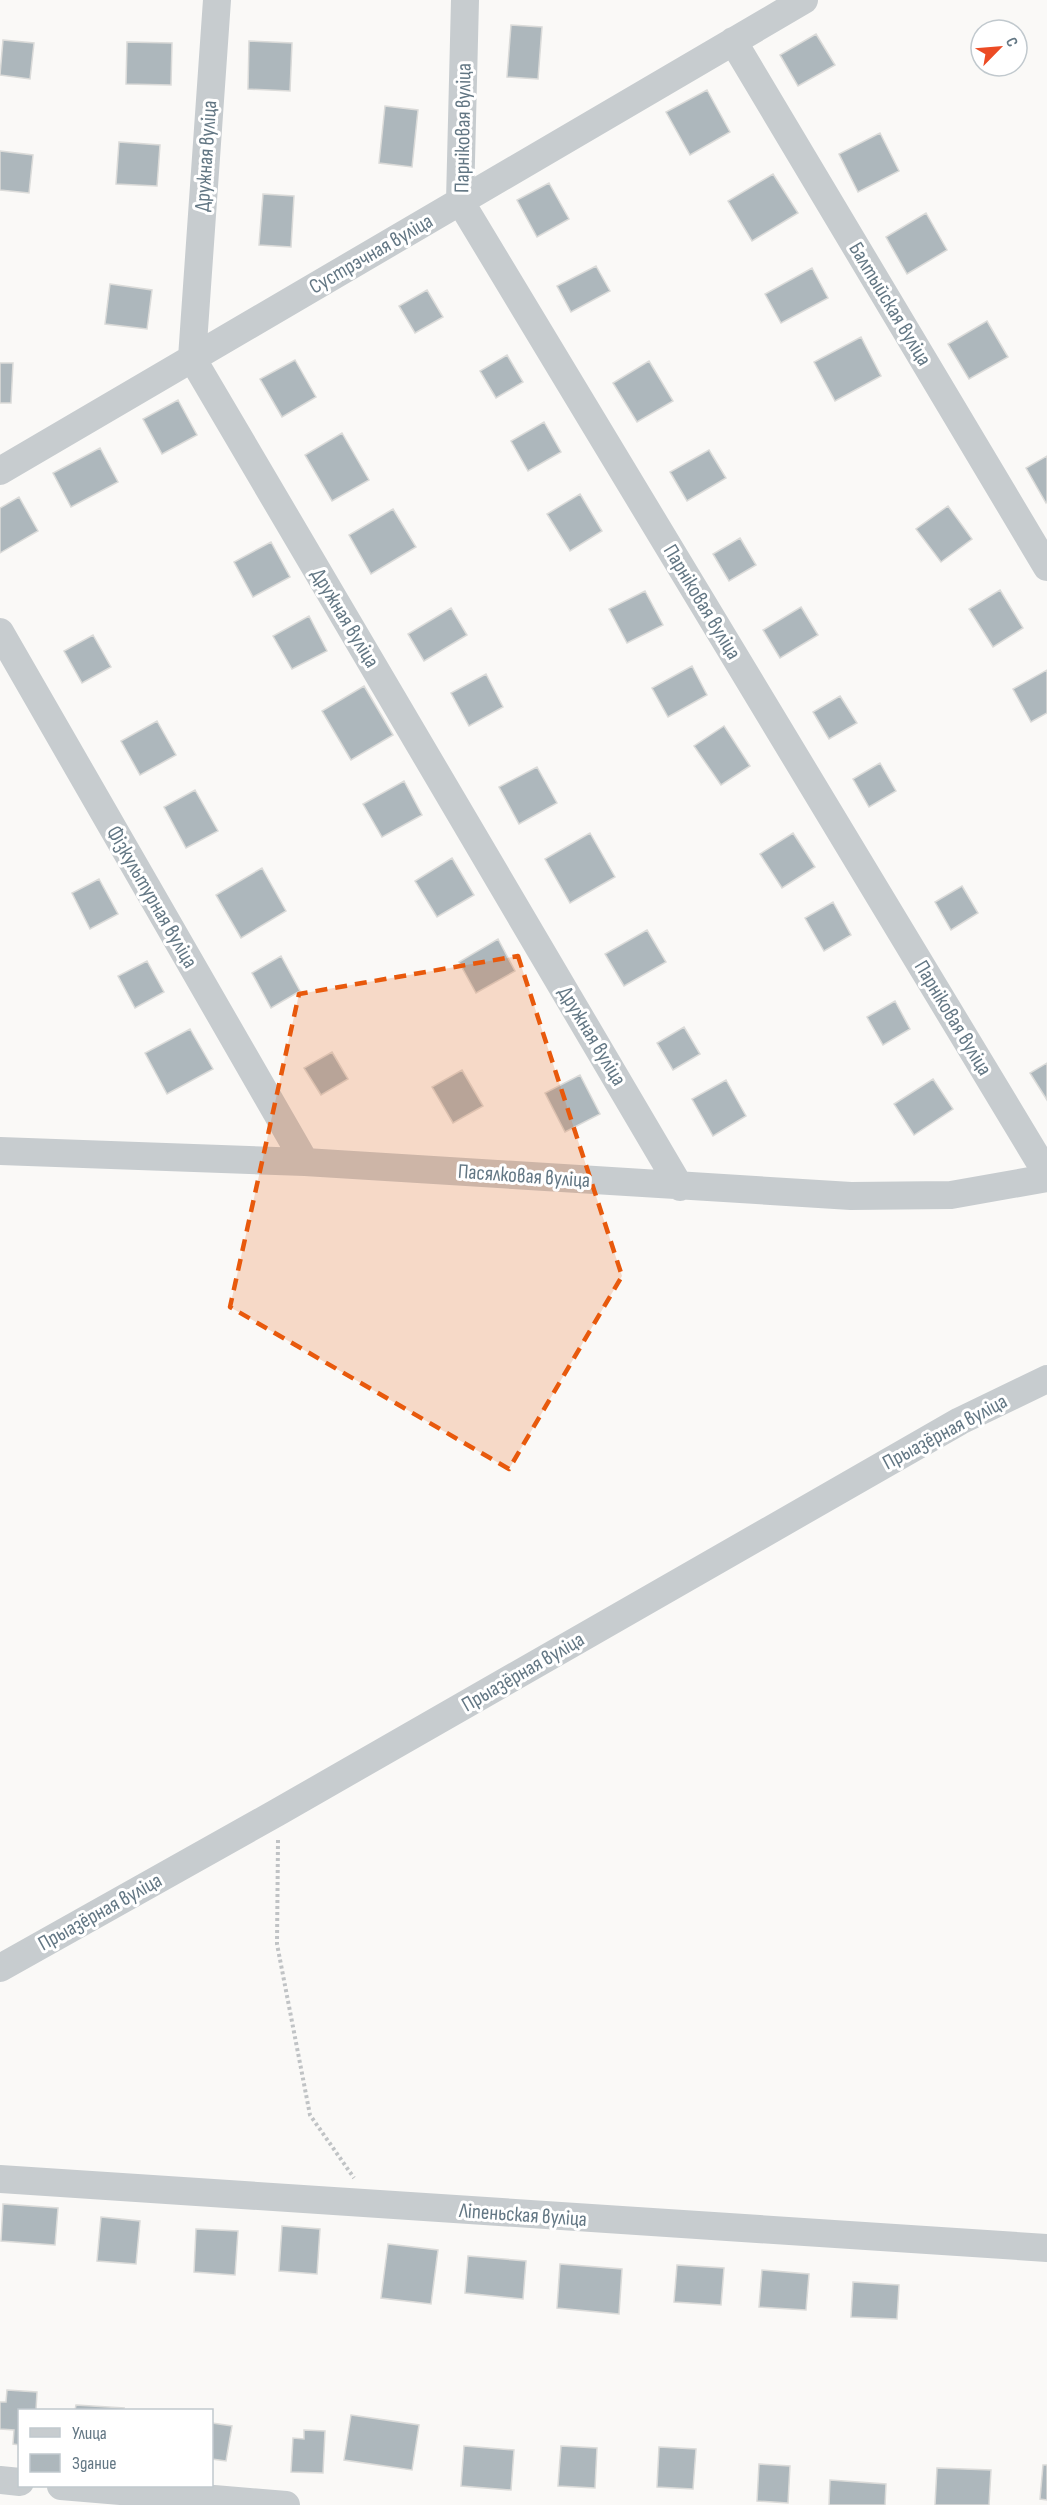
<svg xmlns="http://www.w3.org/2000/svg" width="1047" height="2505" viewBox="0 0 1047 2505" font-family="'Sofia Sans Condensed',sans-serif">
  <rect width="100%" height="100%" fill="#faf9f7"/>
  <path fill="#adb7bc" stroke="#dbdbd9" stroke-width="1.5" d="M511,25l31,2 -4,52 -31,-2z
    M816,34l19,31 -37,21 -18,-31z
    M3,40l31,3 -4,36 -30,-4z
    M249,41l43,2 -2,48 -42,-2z
    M127,42l45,1 -1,42 -45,-1z
    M707,90l23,42 -40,23 -24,-43z
    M385,106l33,4 -6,57 -33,-4z
    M880,133l19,38 -41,21 -19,-38z
    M119,142l41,3 -3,41 -41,-2z
    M0,151l33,4 -4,38 -29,-3z
    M773,174l25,39 -46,28 -24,-40z
    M549,183l20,36 -32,18 -20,-37z
    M263,194l31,2 -3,51 -32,-2z
    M926,213l21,37 -40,24 -21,-37z
    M596,266l14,25 -39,21 -14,-26z
    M812,268l16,30 -47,25 -16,-29z
    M110,284l42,6 -5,39 -42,-5z
    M427,290l16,27 -28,16 -16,-27z
    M987,321l21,36 -39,22 -21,-35z
    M861,337l20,39 -46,25 -21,-39z
    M507,355l16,27 -27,16 -16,-27z
    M295,360l21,37 -34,20 -22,-38z
    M649,361l24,40 -36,21 -24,-39z
    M0,363h13l-2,40h-11z
    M178,400l19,35 -35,19 -19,-35z
    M544,422l17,30 -33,19 -17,-30z
    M342,433l27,47 -37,21 -27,-46z
    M100,448l18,34 -47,25 -18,-34z
    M709,450l17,28 -39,23 -17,-29z
    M1047,456v46l-1,1 -20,-35z
    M580,494l22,37 -32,20 -23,-37z
    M19,497l19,34 -38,22v-45z
    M948,506l24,33 -31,23 -25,-33z
    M393,509l23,38 -45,27 -22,-39z
    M740,538l16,27 -27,16 -16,-27z
    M271,542l19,35 -37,20 -19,-35z
    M1000,590l23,38 -30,19 -24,-38z
    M645,591l18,34 -36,18 -18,-34z
    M801,607l17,28 -38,23 -17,-28z
    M451,608l16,27 -43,26 -16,-27z
    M309,616l18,35 -35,18 -19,-33z
    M93,635l18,32 -29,16 -18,-32z
    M692,666l15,29 -39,22 -16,-29z
    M1047,670v43l-16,9 -18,-33z
    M486,674l17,33 -34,19 -18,-33z
    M364,686l29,49 -42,25 -29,-49z
    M840,696l17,27 -28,16 -16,-27z
    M157,721l19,34 -36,20 -19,-34z
    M724,726l26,40 -29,19 -27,-39z
    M880,763l16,28 -27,16 -16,-28z
    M537,767l20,36 -38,21 -20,-37z
    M404,781l18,34 -40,22 -19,-33z
    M195,790l23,41 -32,17 -22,-41z
    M590,833l25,44 -45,26 -25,-44z
    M793,833l22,34 -33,21 -22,-34z
    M452,858l22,37 -37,22 -22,-36z
    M262,868l24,43 -45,27 -25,-43z
    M99,879l19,35 -28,15 -18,-36z
    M962,886l16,27 -27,17 -16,-28z
    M833,902l18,33 -27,16 -19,-33z
    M647,930l19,32 -42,24 -19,-32z
    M498,939l17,32 -39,22 -17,-31z
    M281,956l19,35 -29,17 -19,-35z
    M147,961l17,31 -29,16 -17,-32z
    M895,1001l15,28 -27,16 -16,-28z
    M684,1027l16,27 -27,16 -16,-27z
    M190,1029l23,40 -46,25 -22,-41z
    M332,1052l16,27 -27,16 -17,-27z
    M1047,1063v37l-17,-27z
    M462,1070l21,36 -30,17 -21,-36z
    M580,1075l20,39 -35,18 -20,-39z
    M933,1079l20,30 -39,26 -20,-31z
    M726,1080l20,36 -33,20 -21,-37z
    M3,2204l55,4 -3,37 -54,-4z
    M101,2217l39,4 -4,43 -39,-3z
    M282,2226l38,3 -3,45 -38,-3z
    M196,2229l42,2 -3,44 -41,-3z
    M388,2244l50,6 -7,54 -50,-6z
    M468,2256l58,5 -3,38 -58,-6z
    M560,2264l62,5 -3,45 -62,-6z
    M677,2265l47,3 -3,37 -47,-3z
    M762,2270l47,4 -3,36 -47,-3z
    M853,2282l46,3 -2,34 -46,-2z
    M7,2390l30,2 -1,18h-16v35l-7,-1 1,-14 -14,-1v-27h6z
    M76,2405l48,3 -1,2h-48z
    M351,2415l68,10 -7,45 -68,-10z
    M212,2423l20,3 -6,35 -14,-2z
    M304,2430l21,1 -2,42 -32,-1 2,-34 11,1z
    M464,2446l50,4 -3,40 -50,-4z
    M561,2446l36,2 -2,40 -37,-2z
    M659,2447l37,2 -3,40 -36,-2z
    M759,2464l31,2 -2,37 -31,-2z
    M1043,2465h4v35l-7,-1z
    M937,2468l54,2 -2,35h-54z
    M830,2480l56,4 -1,21h-56z"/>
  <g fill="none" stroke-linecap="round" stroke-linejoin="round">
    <path stroke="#c0c3c5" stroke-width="4" stroke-dasharray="3 3" stroke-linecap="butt" d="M278,1840l-1,104 33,171 44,63"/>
    <path stroke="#c7cccf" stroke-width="28" d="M217,0l-25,358 488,829
      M465,0l-5,201 587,973
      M733,41l314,526
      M0,471l804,-471
      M0,632l305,530
      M0,1151l305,11 546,34 100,-1 96,-17
      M0,1968l278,-156 682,-391 87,-42
      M0,2179l1047,69
      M0,2480l20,2
      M61,2486l225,19"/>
  </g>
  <path fill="#e8590c" fill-opacity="0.2" stroke="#e8590c" stroke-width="4.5" stroke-dasharray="12 8" stroke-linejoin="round" d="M518,956l104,320 -113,193 -279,-162 69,-313z"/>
  <g text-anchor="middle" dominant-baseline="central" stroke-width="6" stroke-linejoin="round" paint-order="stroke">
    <g font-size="21" fill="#637784" stroke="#fff">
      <text transform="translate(463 128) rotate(-89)">Парніковая вуліца</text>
      <text transform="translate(206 156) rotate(-86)">Дружная вуліца</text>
      <text transform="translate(371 254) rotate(-30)">Сустрэчная вуліца</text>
      <text transform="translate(890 304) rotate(59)">Балтыйская вуліца</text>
      <text transform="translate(702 602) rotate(59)">Парніковая вуліца</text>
      <text transform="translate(345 618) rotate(59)">Дружная вуліца</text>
      <text transform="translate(152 897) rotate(60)">Фізкультурная вуліца</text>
      <text transform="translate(953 1018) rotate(59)">Парніковая вуліца</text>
      <text transform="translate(592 1036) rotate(59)">Дружная вуліца</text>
      <text transform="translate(524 1176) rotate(4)">Пасялковая вуліца</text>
      <text transform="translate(945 1432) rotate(-28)">Прыазёрная вуліца</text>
      <text transform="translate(523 1672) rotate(-30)">Прыазёрная вуліца</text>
      <text transform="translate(100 1912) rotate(-29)">Прыазёрная вуліца</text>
      <text transform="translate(523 2215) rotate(4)">Ліпеньская вуліца</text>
    </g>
  </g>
  <rect x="18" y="2409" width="195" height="78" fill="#ffffff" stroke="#c1c9ce" stroke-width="1.5"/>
  <rect x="30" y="2428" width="30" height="9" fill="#c7cccf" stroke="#c1c9ce" stroke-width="1.5"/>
  <text x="72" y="2439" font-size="18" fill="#637784">Улица</text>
  <rect x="30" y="2454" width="30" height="18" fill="#adb7bc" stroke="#c1c9ce" stroke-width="1.5"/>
  <text x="72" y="2469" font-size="18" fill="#637784">Здание</text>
  <g transform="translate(999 48) rotate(65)"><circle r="28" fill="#ffffff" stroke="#c1c9ce" stroke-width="1.5"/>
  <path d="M0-4.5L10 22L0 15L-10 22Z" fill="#ec4b24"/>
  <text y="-9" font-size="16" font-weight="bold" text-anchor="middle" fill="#637784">С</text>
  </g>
</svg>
